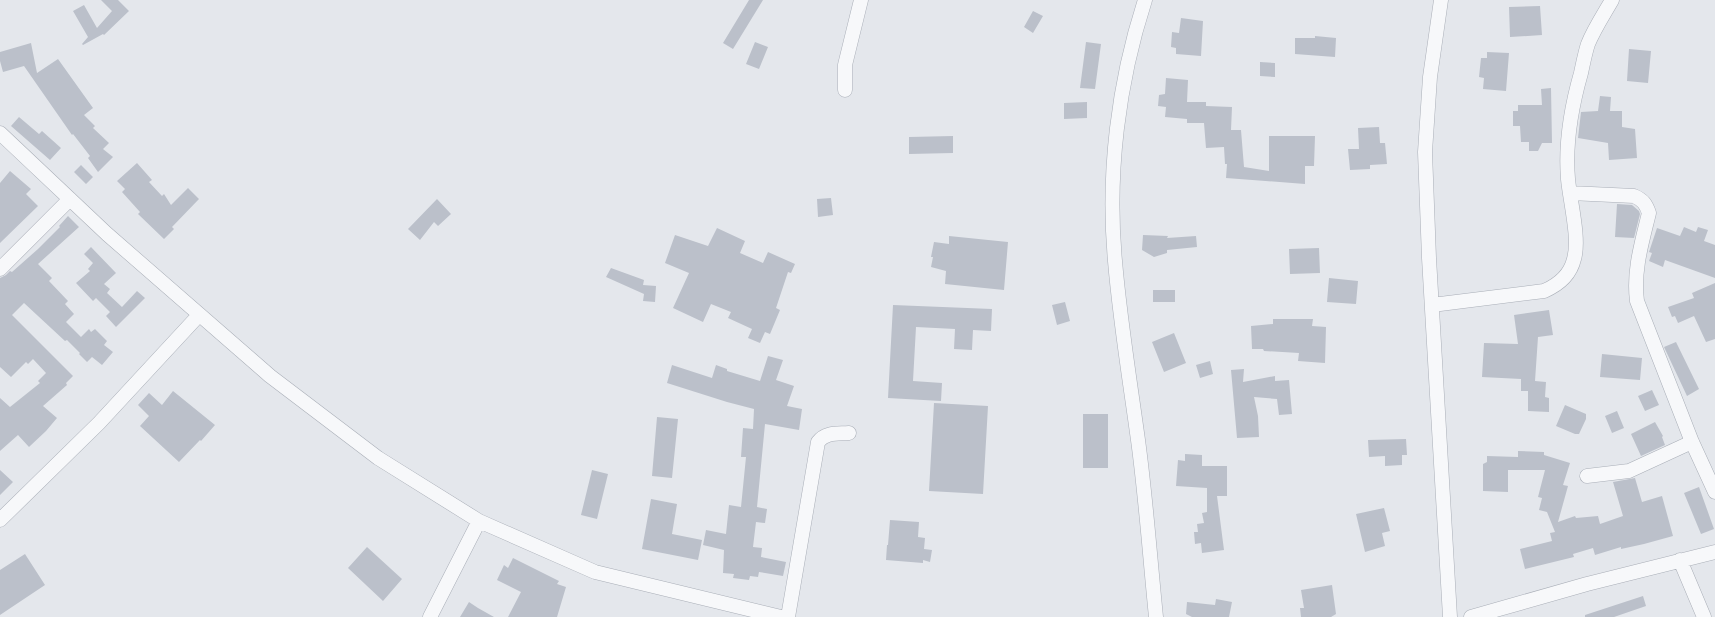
<svg xmlns="http://www.w3.org/2000/svg" width="1715" height="617" font-family="Lato,sans-serif">
	<style>
		.building { fill: #bbc0ca }
		.lines { fill: none; stroke-linecap: round; stroke-linejoin: round }
		.minor-casing { stroke: #a9aeb7; stroke-width: 15 }
		.minor { stroke: #f7f8fa; stroke-width: 14 }
	</style>
	<rect width="100%" height="100%" fill="#e4e7ec"/>
	<path class="building" d="M101,0H118L129,11L104,35L103,34L83,45L82,44L88,37L73,11L84,5L97,28L112,11Z
		M749,0H763L733,49L723,43Z
		M1540,6L1542,35L1510,37L1509,7Z
		M1033,11L1043,16L1033,33L1024,27Z
		M1181,18L1203,21L1201,56L1176,54V48L1171,47L1172,32L1179,33Z
		M1315,36L1336,38L1335,57L1295,54V38H1315Z
		M755,42L768,47L759,69L746,64Z
		M1086,42L1101,44L1095,89L1080,88Z
		M31,43L37,73L58,59L93,108L84,115L95,126L93,128L109,143L103,149L113,157L98,172L88,158L90,156L73,134L72,135L24,66L3,72L0,61V52Z
		M1629,49L1651,51L1648,83L1627,81Z
		M1487,52L1509,53L1506,91L1483,89L1484,78L1479,77L1481,58H1487Z
		M1260,62L1275,63V77L1260,76Z
		M1166,78L1188,80L1187,102H1206V106L1232,107L1231,130H1241L1244,167L1269,171V136H1315L1314,166H1305V184L1226,178L1227,164H1225L1224,147L1206,148L1204,123H1187V119L1165,117L1166,107L1158,106L1159,95L1165,94Z
		M1551,88L1552,143H1542L1538,151H1529V142H1521L1520,126H1513V111H1518V105H1542L1541,89Z
		M1600,96L1611,97L1610,111H1622V127L1635,129L1637,158L1609,160L1608,143L1578,138L1581,112L1598,111Z
		M1087,102V118L1064,119V103Z
		M19,117L39,134L42,131L61,148L50,160L11,126Z
		M1379,127L1380,143H1385L1387,164L1370,165V169L1350,170L1348,149H1359L1358,128Z
		M953,136V153L909,154V137Z
		M137,163L152,180L149,182L162,196L164,194L171,205L188,188L199,199L172,227L174,229L164,239L138,214L140,212L122,192L125,189L117,181Z
		M81,165L93,177L86,184L74,172Z
		M10,171L31,189L26,194L38,206L0,243V183Z
		M831,198L833,215L818,217L817,199Z
		M437,199L451,214L438,226L434,222L420,240L408,229Z
		M1617,204L1632,205L1639,211L1640,214L1634,238L1615,237Z
		M68,216L79,227L38,264L52,278L49,281L68,301L65,304L74,314L66,322L81,337L89,329L91,332L95,329L107,341L104,345L113,352L102,365L92,357L87,362L79,354L80,353L67,340L65,341L24,303L12,315L73,376L66,383L67,385L43,406L57,418L46,431L29,447L18,435L0,451V398L10,407L40,383L38,381L46,373L33,359L28,364L26,362L11,377L0,367V278L6,275L10,271L12,272L38,249L60,227L59,226Z
		M1684,227L1696,232L1698,227L1708,230L1704,241L1715,245V278L1665,260L1663,267L1649,261L1652,253L1649,252L1657,228L1680,236Z
		M717,228L745,241L740,253L763,263L768,252L795,264L791,273L788,272L776,308L780,310L770,334L765,332L760,343L748,338L752,329L728,318L731,312L711,304L703,322L673,308L689,273L665,263L675,235L708,246Z
		M1143,235L1168,236L1167,238L1196,236L1197,247L1167,250V253L1154,257L1142,250Z
		M949,236L1008,242L1004,290L945,284L946,271L931,267L933,257H931L934,242L949,244Z
		M91,247L116,273L104,284L110,289L107,293L122,307L137,291L145,298L116,327L106,316L110,312L96,298L93,301L76,283L90,271L88,269L93,263L84,254Z
		M1319,248L1320,273L1290,274L1289,249Z
		M611,268L644,280L643,285L656,286L655,302L643,301L644,294L606,277Z
		M1329,278L1358,281L1356,304L1327,302Z
		M1715,283V339L1706,342L1694,316L1678,323L1675,316L1672,317L1668,307L1694,298L1692,293Z
		M1153,290H1175V302H1153Z
		M1065,302L1070,321L1057,325L1052,305Z
		M893,305L992,309L991,331L973,330L972,350L954,349L955,329L916,327L913,381L942,383L941,401L888,398Z
		M1549,310L1553,335L1538,337L1535,381L1546,382L1545,397L1549,398V412L1528,411V391H1521V379L1482,377L1484,343L1518,344L1514,315Z
		M1273,319H1313L1312,326L1326,327L1325,363L1298,361L1299,353L1264,351L1263,349H1252L1251,326L1273,324Z
		M1174,333L1186,363L1164,372L1152,342Z
		M1676,342L1699,389L1687,396L1664,347Z
		M1602,354L1642,358L1640,380L1600,377Z
		M768,356L783,360L776,380L794,386L787,406L802,409L799,430L765,424L757,507L767,509L765,523L756,522L753,547L762,548L761,557L786,562L783,576L759,572L758,577L750,576L749,580L733,578L734,574L723,573L724,550L703,545L706,530L726,534L729,505L741,507L746,457H741L743,428L753,429L754,409L727,402L667,383L672,365L712,378L716,365L727,369V371L760,381Z
		M1210,361L1213,374L1200,378L1196,365Z
		M1244,369L1243,382L1275,376V381L1289,380L1292,414L1279,415L1277,399L1254,397L1258,416L1259,437L1237,438L1231,370Z
		M1652,390L1659,405L1645,411L1638,396Z
		M173,391L215,425L201,441L200,440L179,462L140,426L149,416L138,405L149,393L162,405Z
		M934,403L988,406L983,494L929,491Z
		M1565,405L1586,414V419L1579,434H1575L1556,426Z
		M1617,411L1624,428L1612,433L1605,416Z
		M1083,414H1108V468H1083Z
		M657,417L678,419L672,478L652,476Z
		M1655,422L1663,436L1662,437L1665,445L1641,456L1631,434Z
		M1406,439L1407,455H1402V465L1385,466V456L1369,457L1368,440Z
		M1518,451L1544,452V455L1570,463L1563,485L1568,486L1558,522L1575,516L1576,518L1598,516L1600,524L1623,516L1613,482L1635,478L1642,502L1662,496L1673,536L1644,544L1621,549V547L1595,555L1593,548L1573,554L1574,557L1525,569L1520,549L1552,541L1550,533L1555,532L1547,512L1539,510L1542,498L1538,497L1545,470H1508V492L1483,491V464L1487,462V456L1518,457Z
		M1185,454L1202,455V466H1227V496H1217L1224,550L1202,553L1201,543L1195,544L1194,532H1198L1197,524L1204,523L1202,513L1207,512V488L1176,486L1178,460L1185,461Z
		M0,470L13,482L0,495Z
		M592,470L608,474L597,519L581,515Z
		M1699,487L1714,529L1701,534L1684,493Z
		M651,499L677,504L672,534L702,540L698,560L642,549Z
		M1384,508L1390,531L1382,533L1385,546L1365,552L1356,514Z
		M890,520L919,522L918,537L925,538L924,549L932,550L930,562L923,560V563L886,560L887,545H888Z
		M367,547L402,579L383,601L348,568Z
		M25,554L45,585L0,615V570Z
		M513,558L559,581L557,584L566,587L557,617H508L521,592L497,580L504,565L508,568Z
		M1332,585L1336,614L1331,617H1301L1300,608H1304L1301,590Z
		M1643,596L1646,606L1614,617H1585V615Z
		M1216,599L1232,602L1229,617H1192L1186,614L1187,602L1215,605Z
		M469,602L478,608L494,617H460Z"/>
	<g class="lines">
		<defs>
			<path id="minor" d="M1145,0C1118,83 1107,174 1115,261C1120,321 1130,381 1138,440C1146,499 1150,558 1156,617
				M1441,0L1430,77L1425,152L1429,258L1450,617
				M845,90V65L861,0
				M0,133L107,234L270,376L378,458L479,521L595,572L781,617
				M1570,193L1634,196C1643,200 1646,204 1649,213C1642,242 1633,271 1637,301L1692,442L1715,492
				M0,269L70,199
				M1432,305L1544,291C1558,285 1570,276 1574,259C1580,239 1570,201 1568,179C1565,143 1571,108 1581,73C1583,64 1585,53 1588,44C1594,29 1604,14 1612,0
				M1587,476L1629,471L1692,442
				M0,520L99,423L199,315
				M1680,560L1704,617
				M430,617L479,521
				M788,617L818,442C826,432 837,434 849,433
				M1471,617L1587,584L1715,552"/>
		</defs>
		<use href="#minor" class="minor-casing"/>
		<use href="#minor" class="minor"/>
	</g>
</svg>
